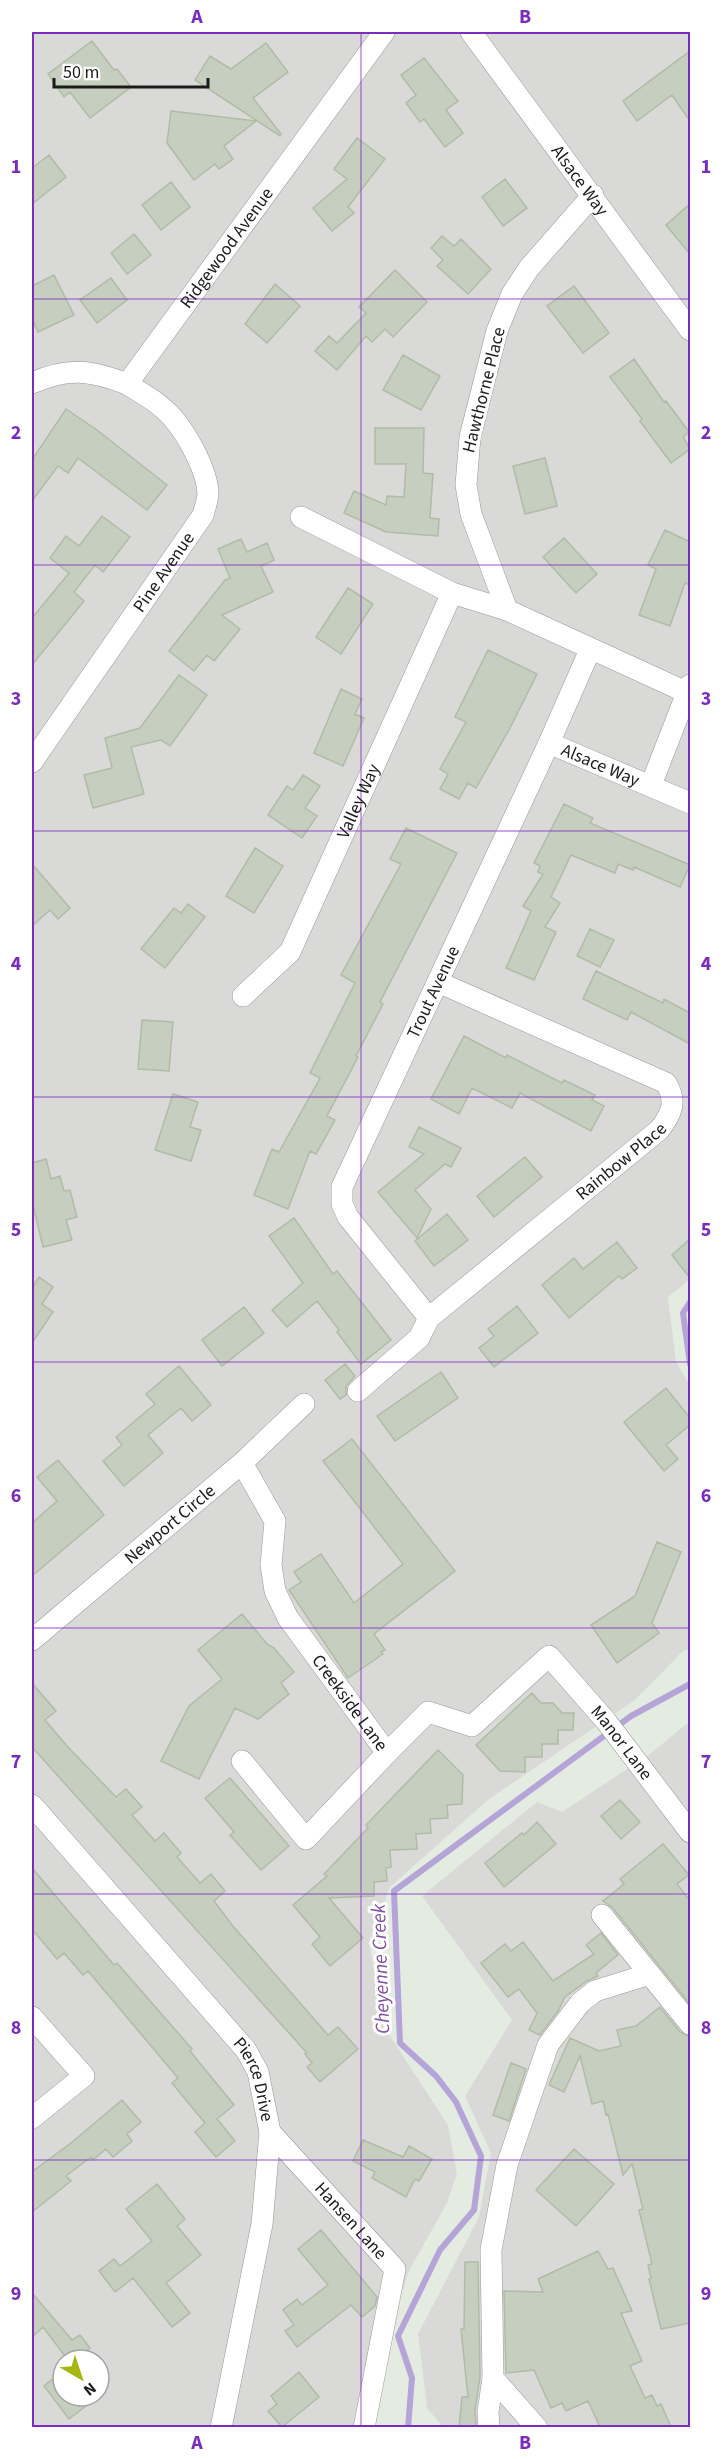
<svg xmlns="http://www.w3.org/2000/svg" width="722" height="2459" font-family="'Source Sans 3',sans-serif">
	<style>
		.residential { fill: #d9d9d8; fill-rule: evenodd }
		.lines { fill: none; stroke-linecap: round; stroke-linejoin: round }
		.stream { stroke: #b5a4d7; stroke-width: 6 }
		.building { fill: #c6cebf; stroke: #b0bca5; stroke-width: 1.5 }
		.street-casing { stroke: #989898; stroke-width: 22 }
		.street { stroke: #fff; stroke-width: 21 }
		.grid { fill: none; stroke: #7b2cbf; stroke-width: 1.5; stroke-opacity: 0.55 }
		.labels { text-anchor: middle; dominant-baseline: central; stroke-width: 6; stroke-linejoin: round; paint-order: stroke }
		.street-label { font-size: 18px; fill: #1b1b1b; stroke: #fff }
		.water-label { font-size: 20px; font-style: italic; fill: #8250a2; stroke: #fff }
		.neatline { fill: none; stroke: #7b2cbf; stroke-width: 2 }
		.grid-label { font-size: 20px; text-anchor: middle; font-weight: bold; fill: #7b2cbf }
	</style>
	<rect width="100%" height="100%" fill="#e4ece1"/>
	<path class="residential" d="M32,32H690V1279L668,1297L676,1361L690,1386V1649L683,1651L635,1700L489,1799L390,1887L369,1942L384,2027L448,2125L457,2174L447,2203L410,2269L355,2427L32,2428ZM63,2360H99V2396H63Z
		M690,1721V2427H443L427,2408L418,2334L479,2217L491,2153L465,2096L512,2020L422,1896L537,1802L562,1812L650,1754Z"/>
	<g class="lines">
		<path class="stream" d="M690,1302L683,1313L690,1364
			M408,2428L412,2378L398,2336L440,2250L474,2210L481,2156L456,2102L436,2076L400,2043L394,1891L631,1716L690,1684"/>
	</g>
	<path class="building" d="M92,41L114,70L117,69L131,87L90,118L70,92L64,97L48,74Z
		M266,43L288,72L253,98L281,134L280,136L195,80L210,56L231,69Z
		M690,51V121L672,95L637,121L623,101Z
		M424,58L458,101L446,110L463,133L445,147L424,119L420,122L406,103L416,95L401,75Z
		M171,111L256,121L224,146L233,159L219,169L215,164L194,180L167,143Z
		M357,138L385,159L348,207L354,213L332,231L313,208L347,179L334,169Z
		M49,155L66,177L32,204V168Z
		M505,179L527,208L503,226L482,197Z
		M171,182L190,207L161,230L142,205Z
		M690,204V254L666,225Z
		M134,234L151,255L127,274L111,253Z
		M442,236L454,246L461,239L491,269L468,294L437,266L443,260L431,248Z
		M395,270L427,302L393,337L385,329L372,342L366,336L337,370L315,351L329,336L337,343L366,313L359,307Z
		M54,275L74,315L38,332L32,318V286Z
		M111,278L127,300L97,323L80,300Z
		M275,284L300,306L267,343L245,324Z
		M574,286L609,333L583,353L547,306Z
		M403,355L440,376L421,410L383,390Z
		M634,359L664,402L666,401L689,432L683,437L690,449L671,463L640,421L642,419L610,377Z
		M66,409L97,430L167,485L147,510L78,458L68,473L58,466L32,501V460Z
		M375,428H424L423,473L433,474L430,518L439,519L438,536L386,532L344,513L354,491L386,505L387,496L404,497L406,464H375Z
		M545,458L557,506L525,514L513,466Z
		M102,516L130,537L103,572L95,565L74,592L84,601L32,665V618L69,573L50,558L66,536L79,546Z
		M665,530L690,542V585L685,583L670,626L639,615L656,569L648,565Z
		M564,538L597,574L576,593L543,557Z
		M241,539L247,552L267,543L274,560L261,566L273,592L222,615L240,629L214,661L207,655L194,671L169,651L225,580L230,578L218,549Z
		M348,588L373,604L341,654L316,637Z
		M488,650L537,674L510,728L476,788L468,783L459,799L440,789L448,774L440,769L466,722L455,717Z
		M179,675L207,695L170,746L161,740L131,747L144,794L93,808L84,775L112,768L105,738L140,728Z
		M341,689L362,699L355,714L364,718L343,766L314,753Z
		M303,775L320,786L305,808L317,816L302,838L268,815L287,786L293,790Z
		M564,804L593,818L590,823L690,865L680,887L634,867L633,870L618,864L615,873L571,855L551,897L560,903L545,927L556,932L534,980L506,968L531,911L523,906L543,874L538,872L540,866L534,863Z
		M406,828L457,853L380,1002L383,1004L356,1056L358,1057L327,1116L335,1120L316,1154L310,1151L288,1209L254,1195L272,1149L279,1152L320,1078L310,1073L355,983L341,975L401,864L390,859Z
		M255,848L283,866L254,913L226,896Z
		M32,864L70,908L58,919L50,910L32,926Z
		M188,904L205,917L165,968L141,949L174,908L181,913Z
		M590,929L614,940L600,967L577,956Z
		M596,971L663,1003L664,999L690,1013V1044L631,1012L627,1020L583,999Z
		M142,1020L173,1022L169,1071L138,1069Z
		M464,1036L506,1058L507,1055L562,1083L564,1080L595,1095L592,1100L604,1106L591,1131L520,1093L512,1108L472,1088L459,1114L431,1099Z
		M173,1094L198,1102L190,1127L201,1130L191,1161L155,1150Z
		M419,1127L461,1148L451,1167L445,1164L415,1190L431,1209L417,1238L378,1192L424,1154L409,1147Z
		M525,1157L542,1177L494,1217L477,1196Z
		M46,1159L51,1179L60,1176L64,1191L70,1190L77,1217L66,1220L72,1240L43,1247L32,1201V1163Z
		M447,1214L468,1240L434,1266L415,1241Z
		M294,1218L333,1274L337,1271L391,1340L361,1364L337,1332L339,1330L317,1301L287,1327L272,1310L303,1283L269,1236Z
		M690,1239V1278L672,1255Z
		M617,1242L637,1268L622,1279L619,1276L569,1318L542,1285L574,1258L583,1269Z
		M39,1277L53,1287L42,1304L53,1312L32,1343V1288Z
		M517,1306L538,1333L494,1367L479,1348L494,1336L488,1329Z
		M244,1307L264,1333L222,1366L202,1340Z
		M345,1364L355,1376L346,1386V1395L340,1399L325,1380Z
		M179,1366L211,1405L192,1421L181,1408L148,1435L163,1453L124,1486L103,1461L122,1445L116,1437L155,1404L146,1394Z
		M441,1372L458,1398L395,1441L377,1416Z
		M666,1388L690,1418V1425L666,1445L678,1459L664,1471L624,1422Z
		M352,1439L455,1571L374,1634L385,1650L381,1652L383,1654L348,1678L289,1590L301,1582L294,1572L321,1554L354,1603L403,1564L323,1461Z
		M58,1460L104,1515L32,1576V1523L57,1501L37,1477Z
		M657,1542L681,1552L652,1623L659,1633L617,1663L591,1625L635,1596Z
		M242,1614L267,1644L274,1648L294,1672L281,1683L289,1694L258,1719L235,1708L199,1779L161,1761L189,1706L222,1679L198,1650Z
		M32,1683L56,1711L45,1720L67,1746L116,1797L126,1789L142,1807L132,1815L155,1841L164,1833L181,1853L177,1857L200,1883L211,1874L225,1891L214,1901L232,1925L328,2035L338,2027L358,2049L320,2082L307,2067L312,2063L305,2054L307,2053L32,1747Z
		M532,1693L541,1703H553L562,1713H574L573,1730H558V1744H542V1757H525V1772L500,1771L476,1745Z
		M438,1750L463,1775L462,1804L447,1805L448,1818L430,1819L431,1833L416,1834L417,1849L390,1850L391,1867L386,1868L387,1881L374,1882V1896L329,1898L363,1938L330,1966L312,1944L320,1937L293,1905L327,1876L324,1874L368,1828L366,1825Z
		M230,1778L289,1846L261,1870L230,1835L234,1832L205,1798Z
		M620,1800L640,1822L621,1839L601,1816Z
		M537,1822L556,1844L504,1887L485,1863L522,1833L524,1835Z
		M663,1844L689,1875L677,1884L690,1901V2004L612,1907L603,1901L624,1884L620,1879Z
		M32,1868L114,1965L117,1963L192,2049L190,2051L234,2105L217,2119L235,2141L216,2157L195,2132L205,2123L172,2083L178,2078L88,1971L83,1975L64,1953L57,1959L32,1929Z
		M601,1933L618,1955L596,1973L598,1976L587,1981L565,1997L558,2011L540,2035L529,2030L537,2013L519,1989L508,1997L481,1963L505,1944L511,1951L523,1942L553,1981L594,1954L586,1945Z
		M660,2007L680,2032L690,2037V2323L661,2329L649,2279L651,2278L648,2265L652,2264L639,2210L643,2209L632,2164L623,2175L608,2114L606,2115L603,2101L592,2104L580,2056L564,2092L549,2085L570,2038L599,2051L621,2046L617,2030L636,2026Z
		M511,2063L526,2069L509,2121L493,2115Z
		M122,2100L141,2122L127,2134L132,2141L113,2157L106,2149L93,2160L91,2157L66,2176L71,2181L32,2212V2172L71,2143Z
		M363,2140L403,2157L409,2146L432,2159L419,2181L415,2179L406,2197L372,2178L375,2172L353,2161Z
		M574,2149L614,2184L576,2226L536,2190Z
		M157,2184L185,2219L177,2226L201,2255L166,2283L190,2313L172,2327L133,2278L115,2292L99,2271L114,2259L120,2266L152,2241L126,2209Z
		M321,2230L377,2297L375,2306L362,2317L351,2305L297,2347L285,2331L294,2325L283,2310L297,2299L302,2305L328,2285L298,2249Z
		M598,2251L608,2269L613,2268L632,2311L621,2313L642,2361L630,2366L645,2398L652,2395L657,2406L661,2404L671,2427H600L588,2401L566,2411L562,2403L551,2408L534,2370L506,2373L504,2291L543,2292L538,2279Z
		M465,2262H478L480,2377L475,2410L476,2427H459L462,2397H468L461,2329H464Z
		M32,2293L72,2340L80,2335L90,2348L75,2360H68L43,2327L32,2337Z
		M63,2371V2396H99L69,2419L44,2386Z
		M299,2372L319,2397L282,2427L268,2411L277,2404L271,2396Z"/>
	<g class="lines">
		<defs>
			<g id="street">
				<path id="s1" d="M471,32L690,330"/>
				<path d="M593,195L529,268L512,294L497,331L470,437L466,485L471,514L507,610L688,693"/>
				<path id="s2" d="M32,383C68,367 91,370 127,384L384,32"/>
				<path d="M301,517L452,593L507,610"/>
				<path id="s3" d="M549,743L690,803"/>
				<path id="s4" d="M32,762L203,515C205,508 208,499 208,493C207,470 187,434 172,417C160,403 143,394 127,384"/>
				<path d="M651,785L690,685"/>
				<path id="s5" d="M243,996L290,952L452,593"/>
				<path id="s6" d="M429,1318L348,1217L342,1204V1187L549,743L590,650"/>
				<path id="s7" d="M358,1391L419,1338L429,1318L659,1130C672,1114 677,1101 666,1083L438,982"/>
				<path id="s8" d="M242,1463L275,1521L271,1565L275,1591L288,1618L387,1753L428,1712L472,1726L549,1656L606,1721L690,1832"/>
				<path id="s9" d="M32,1640L242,1463L304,1404"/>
				<path d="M242,1761L306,1839L387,1753"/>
				<path id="s10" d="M32,1805L246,2050L258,2072L270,2132L262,2224L221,2428"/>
				<path d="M602,1915L690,2024"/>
				<path d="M32,2017L84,2076L32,2118"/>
				<path id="s11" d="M270,2132L395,2269L364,2428"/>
				<path d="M489,2428L488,2412L493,2378"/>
				<path d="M537,2428L493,2378L491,2250L507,2165L548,2045L580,2003L595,1991L650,1974"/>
			</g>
		</defs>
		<use href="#street" class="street-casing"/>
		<use href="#street" class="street"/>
	</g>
	<path class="grid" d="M361,32V2428M32,299H690M32,565H690M32,831H690M32,1097H690M32,1362H690M32,1628H690M32,1894H690M32,2160H690"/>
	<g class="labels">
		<g class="street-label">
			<text stroke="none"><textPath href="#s1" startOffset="184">Alsace Way</textPath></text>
			<text stroke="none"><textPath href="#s2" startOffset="267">Ridgewood Avenue</textPath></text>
			<text transform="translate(484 390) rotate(-76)">Hawthorne Place</text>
			<text stroke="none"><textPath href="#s4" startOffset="231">Pine Avenue</textPath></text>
			<text stroke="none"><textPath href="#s3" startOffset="56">Alsace Way</textPath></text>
			<text stroke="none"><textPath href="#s5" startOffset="230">Valley Way</textPath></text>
			<text stroke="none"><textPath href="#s6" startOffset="376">Trout Avenue</textPath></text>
			<text stroke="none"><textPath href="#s7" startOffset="351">Rainbow Place</textPath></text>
			<text stroke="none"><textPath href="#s9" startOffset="180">Newport Circle</textPath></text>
			<text stroke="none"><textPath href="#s8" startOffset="272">Creekside Lane</textPath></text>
			<text stroke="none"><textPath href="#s8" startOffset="656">Manor Lane</textPath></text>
			<text stroke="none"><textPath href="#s10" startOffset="356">Pierce Drive</textPath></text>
			<text stroke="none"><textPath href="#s11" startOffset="120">Hansen Lane</textPath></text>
		</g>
		<g class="water-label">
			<text transform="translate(381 1969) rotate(-92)">Cheyenne Creek</text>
		</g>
	</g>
	<rect width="722" height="2459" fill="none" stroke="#ffffff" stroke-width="66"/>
	<g transform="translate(81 2378) rotate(141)"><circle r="28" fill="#ffffff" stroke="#a4a4a4" stroke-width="1.5"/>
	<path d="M0-4.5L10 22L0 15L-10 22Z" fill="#a6b70f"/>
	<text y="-9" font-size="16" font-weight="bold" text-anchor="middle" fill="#1b1b1b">N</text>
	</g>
	<path d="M54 78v9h154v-9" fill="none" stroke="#1b1b1b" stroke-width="3"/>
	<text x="63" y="78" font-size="18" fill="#1b1b1b" stroke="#ffffff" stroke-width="4.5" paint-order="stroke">50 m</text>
	<rect x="33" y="33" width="656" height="2393" class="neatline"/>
	<g class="grid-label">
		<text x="197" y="23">A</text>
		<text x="525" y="23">B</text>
		<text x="16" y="173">1</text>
		<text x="706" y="173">1</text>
		<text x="16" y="439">2</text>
		<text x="706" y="439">2</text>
		<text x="16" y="705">3</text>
		<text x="706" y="705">3</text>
		<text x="16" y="970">4</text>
		<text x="706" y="970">4</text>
		<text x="16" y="1236">5</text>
		<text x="706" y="1236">5</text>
		<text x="16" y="1502">6</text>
		<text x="706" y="1502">6</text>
		<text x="16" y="1768">7</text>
		<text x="706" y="1768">7</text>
		<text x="16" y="2034">8</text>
		<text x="706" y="2034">8</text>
		<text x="16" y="2300">9</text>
		<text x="706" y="2300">9</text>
		<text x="197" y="2449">A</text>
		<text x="525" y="2449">B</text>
	</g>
</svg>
